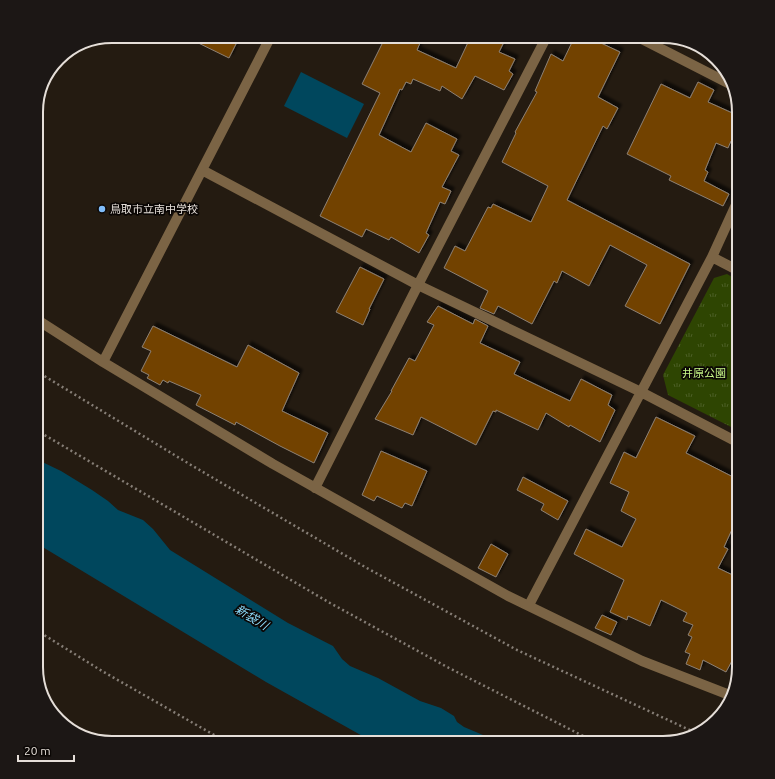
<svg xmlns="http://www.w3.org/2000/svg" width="775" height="779" font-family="Ubuntu,'Noto Sans JP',sans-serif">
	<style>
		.park { fill: url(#park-tufts) }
		.water { fill: #00475d }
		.building { fill: #724200; stroke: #8d8175; filter: url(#shadow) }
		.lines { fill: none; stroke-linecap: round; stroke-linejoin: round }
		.path { stroke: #867e76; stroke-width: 2.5; stroke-dasharray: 2 3; stroke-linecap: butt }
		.minor { stroke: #7b6445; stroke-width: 10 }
		.poi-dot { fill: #80bdfa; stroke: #0a0604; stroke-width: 1.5 }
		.labels { text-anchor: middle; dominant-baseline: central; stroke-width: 3.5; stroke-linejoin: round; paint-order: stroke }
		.poi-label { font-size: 11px; fill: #e5ded8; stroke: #0a0604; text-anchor: start }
		.park-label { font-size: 11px; fill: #c6f787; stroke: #0a0604 }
		.water-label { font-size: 12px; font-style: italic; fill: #8ddcfc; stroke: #0a0604 }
		.rim { fill: none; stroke: #e5ded8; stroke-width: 2 }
	</style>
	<defs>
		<pattern id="park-tufts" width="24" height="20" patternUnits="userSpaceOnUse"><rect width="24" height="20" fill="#2e4502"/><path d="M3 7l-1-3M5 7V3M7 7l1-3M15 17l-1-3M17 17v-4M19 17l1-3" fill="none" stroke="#4c5f26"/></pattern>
		<filter id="shadow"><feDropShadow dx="3.5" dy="-3.5" stdDeviation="1" flood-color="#0009"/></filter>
	</defs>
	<rect width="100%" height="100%" fill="#241b11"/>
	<path class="park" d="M727,274L739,281V431L668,395L663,375L714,278Z"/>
	<path class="water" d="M301,72L364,104L347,138L284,106Z
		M36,459L61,471L92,490L108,501L118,510L143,520L153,529L170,550L288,623L333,646L342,659L350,666L378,678L420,701L441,708L454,716L457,722L464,727L483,735L492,743H375L266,682L36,543Z"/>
	<path class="building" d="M184,36H240L229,58Z
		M386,36H423L417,50L456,68L471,36H507L499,52L515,59L509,71L513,74L504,90L475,76L462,99L442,86L440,91L413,79L411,84L406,82L402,90L400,89L379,135L411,152L426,123L457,139L451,151L459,155L442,187L451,191L445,204L440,202L426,233L429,235L419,253L391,237L389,240L366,229L362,237L320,216L380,93L362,84Z
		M575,36H586L620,52L598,97L618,108L607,129L603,126L567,200L690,264L660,324L625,306L647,265L610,245L589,286L562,271L557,283L554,281L532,324L498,306L494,314L480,308L488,291L444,268L455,246L465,251L488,207L491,208L493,204L531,222L548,186L502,162L516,133L515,132L537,92L535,91L551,54L563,61Z
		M698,82L714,90L708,102L739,116V145L731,141L728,148L716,143L705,170L708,172L704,181L729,194L723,206L669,180L671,176L627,154L661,84L690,98Z
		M360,267L384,279L369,309H370L363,325L336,312Z
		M438,306L473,324L475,319L488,326L480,343L520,362L514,374L570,401L581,379L612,395L608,405L615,410L600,442L570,425L569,427L546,413L538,430L496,410V412L493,411L476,445L421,417L413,435L375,419L392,391H391L409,358L415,361L434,325L427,322Z
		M153,326L237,367L248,345L299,373L282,411L328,433L314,463L280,446L236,422L235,425L196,405L201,395L169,381L168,383L163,380L160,385L147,378L149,375L141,371L151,351L142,347Z
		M656,417L695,436L686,453L739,480V514L724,547L728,549L718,568L739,578V660L734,657L726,672L703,660L700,670L686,664L690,654L685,652L692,637L688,635L693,625L683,621L687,613L661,600L650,626L628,616L627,620L610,612L624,580L574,554L586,529L622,547L636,519L621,511L629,492L610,483L624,452L636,458Z
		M381,451L427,471L412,506L405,503L402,508L377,496L374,501L362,495Z
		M523,477L568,501L558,520L541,510L544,504L517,490Z
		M491,544L508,554L496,577L478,568Z
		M602,615L617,622L611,635L595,628Z"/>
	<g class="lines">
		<path class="path" d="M36,371L191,465L365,567L517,650L694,732
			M36,430L330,603L449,668L597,743
			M36,630L102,671L228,743"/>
		<path class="minor" d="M636,36L728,83
			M202,170L418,285L641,392L739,443
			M712,257L739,271
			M36,319L103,362L273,464L508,596L642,661L732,696
			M103,362L271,36
			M315,488L418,285L547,36
			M529,605L712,257L739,198"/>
	</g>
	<circle class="poi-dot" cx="102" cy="209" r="4"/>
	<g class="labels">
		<g class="poi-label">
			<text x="110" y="209">鳥取市立南中学校</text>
		</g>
		<g class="park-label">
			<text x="704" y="373">井原公園</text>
		</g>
		<g class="water-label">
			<text transform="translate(252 617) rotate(31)">新袋川</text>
		</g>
	</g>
	<path d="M0 0H775V779H0ZM112 43H663A69 69 0 0 1 732 112V667A69 69 0 0 1 663 736H112A69 69 0 0 1 43 667V112A69 69 0 0 1 112 43Z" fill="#1c1715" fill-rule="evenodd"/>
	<path class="rim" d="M112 43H663A69 69 0 0 1 732 112V667A69 69 0 0 1 663 736H112A69 69 0 0 1 43 667V112A69 69 0 0 1 112 43Z"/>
	<path d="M18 755v6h56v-6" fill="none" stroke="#e5ded8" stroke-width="2"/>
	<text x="24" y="755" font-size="12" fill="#e5ded8" stroke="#0a0604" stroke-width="3" paint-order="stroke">20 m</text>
</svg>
